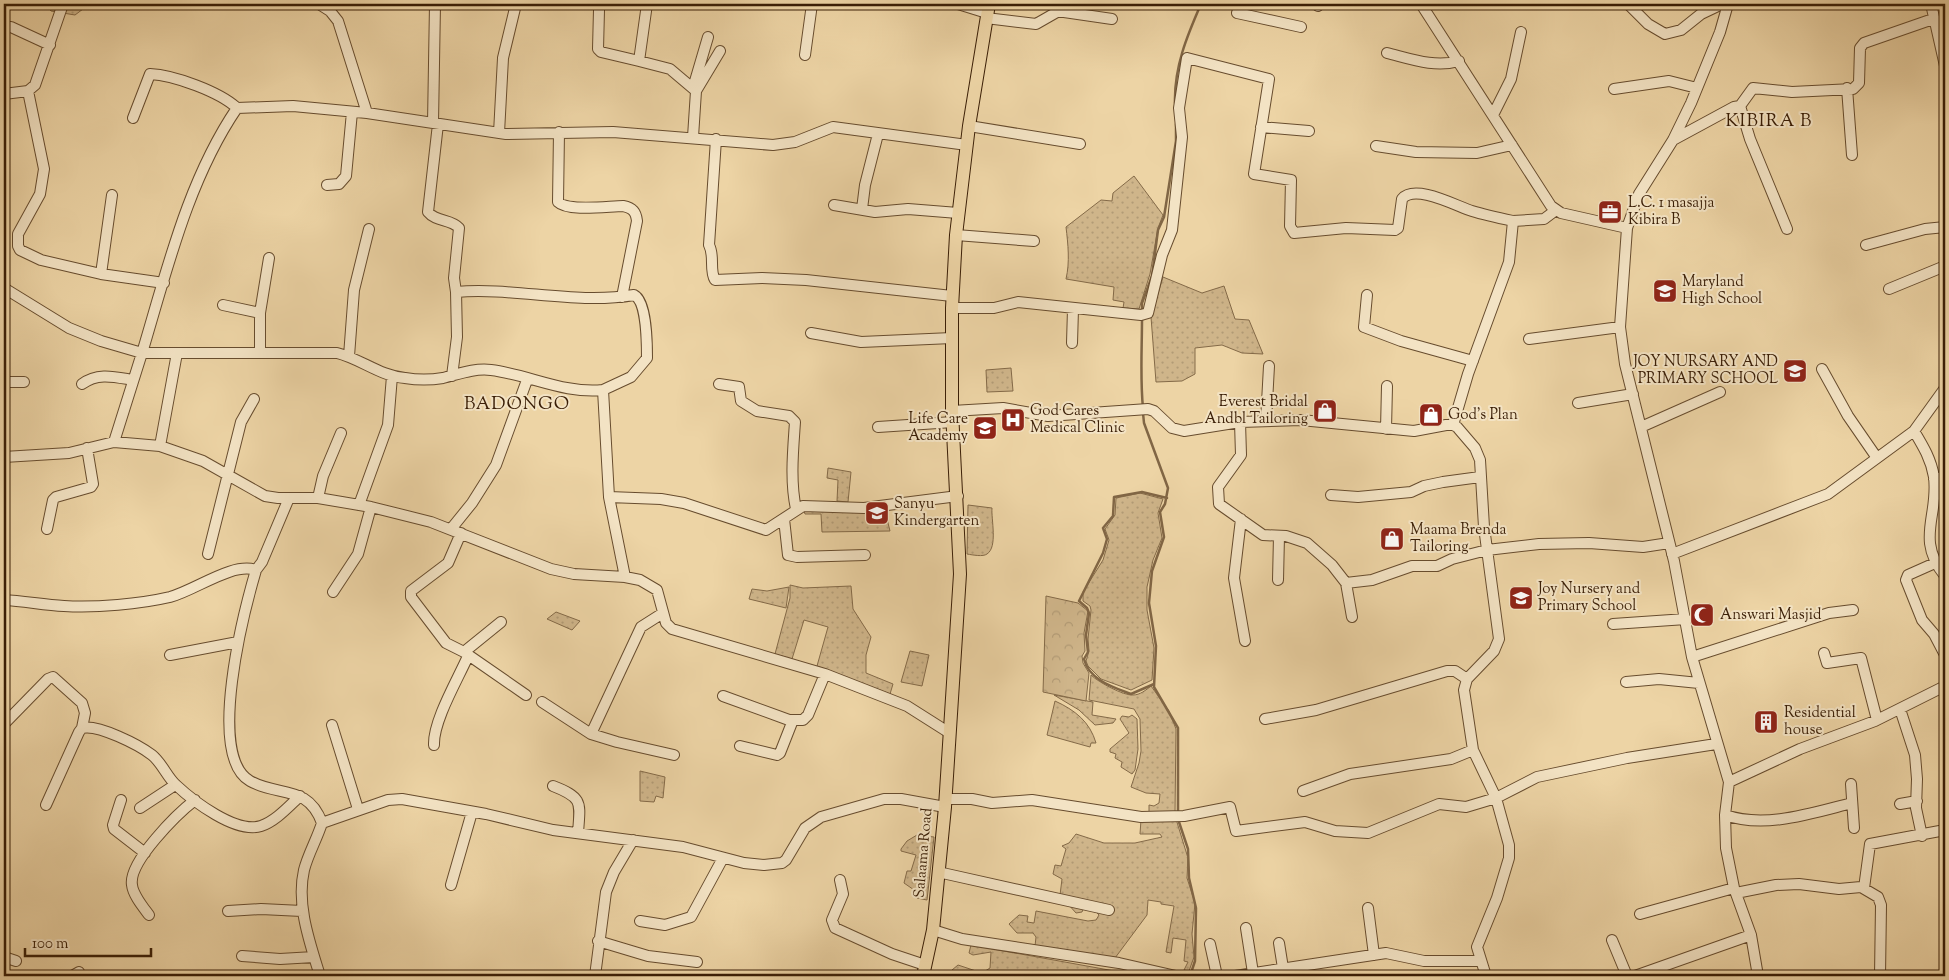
<svg xmlns="http://www.w3.org/2000/svg" width="1949" height="980" font-family="'Sorts Mill Goudy',serif">
	<style>
		.grass { fill: url(#grass-dots); stroke: #846a48 }
		.forest { fill: url(#forest-crowns); stroke: #846a48 }
		.lines { fill: none; stroke-linecap: round; stroke-linejoin: round }
		.stream { stroke: #816645; stroke-width: 2.5 }
		.minor-casing { stroke: #674c2e; stroke-width: 12 }
		.major-casing { stroke: #3a1e06; stroke-width: 14 }
		.minor { stroke: #f3e3c4; stroke-width: 10 }
		.major { stroke: #edd4a5; stroke-width: 12 }
		.labels { text-anchor: middle; dominant-baseline: central; stroke-width: 4; stroke-linejoin: round; paint-order: stroke }
		.poi-label { font-size: 15px; fill: #3a1e06; stroke: #f3e3c4; text-anchor: start }
		.street-label { font-size: 15px; fill: #3a1e06; stroke: #f3e3c4 }
		.quarter-label { font-size: 18px; letter-spacing: 1px; fill: #3a1e06; stroke: #f3e3c4 }
	</style>
	<defs>
		<pattern id="grass-dots" width="8" height="8" patternUnits="userSpaceOnUse" patternTransform="scale(1.25)"><rect width="8" height="8" fill="#cfb58a"/><path d="M2 2h.1M6 6h.1" fill="none" stroke="#b29b76" stroke-width="1.8" stroke-linecap="round"/></pattern>
		<pattern id="forest-crowns" width="20" height="18" patternUnits="userSpaceOnUse" patternTransform="scale(1.25)"><rect width="20" height="18" fill="#cfb58a"/><path d="M2 6a3 3 0 1 1 6 0M12 15a3 3 0 1 1 6 0" fill="none" stroke="#b29b76"/></pattern>
	</defs>
	<rect width="100%" height="100%" fill="#edd4a5"/>
	<filter id="stains"><feTurbulence type="fractalNoise" baseFrequency=".004" numOctaves="4"/><feColorMatrix values="0 0 0 0 .2 0 0 0 0 .09 0 0 0 0 .02 0 0 0 .5 -.17"/></filter>
	<radialGradient id="worn" r=".72"><stop offset=".6" stop-color="#630" stop-opacity="0"/><stop offset="1" stop-color="#630" stop-opacity=".3"/></radialGradient>
	<path class="grass" d="M45,4H86L83,9L75,15L51,11Z
		M1134,176L1163,215L1158,228L1150,274L1139,309L1123,308L1124,302L1113,300L1114,287L1066,279C1070,262 1068,244 1066,227L1101,200L1112,201L1113,193Z
		M1163,277L1202,293L1224,286L1235,319L1249,320L1263,354L1242,353L1222,345L1195,348V374L1182,381L1156,382L1151,317Z
		M1011,368L1013,391L987,392L986,370Z
		M828,468L851,472L848,502L837,501L838,480L827,478Z
		M1140,493L1163,499L1158,513L1162,538L1153,560L1147,587V610L1154,648L1152,680L1131,690L1101,679L1088,666L1086,661L1089,651L1088,639L1091,610L1090,606L1083,601V592L1103,560L1109,540L1105,529L1115,515L1116,498Z
		M968,505L992,508C991,519 998,547 987,554C983,557 973,555 967,554Z
		M803,508L888,510L887,519L890,531L822,532L821,514H805Z
		M790,585L803,588L851,586L853,609L871,637L866,655V673L893,684L890,694L817,666L828,627L804,620L792,659L775,654L790,598Z
		M789,587L786,608L749,599L752,589L767,591Z
		M556,612L580,621L572,630L547,619Z
		M910,651L929,655L922,686L901,682Z
		M1091,675C1098,682 1124,696 1133,695C1140,695 1146,690 1151,686L1169,711L1176,729L1175,814L1149,812V805L1154,806L1159,803L1160,794L1146,793L1131,787L1139,763L1141,751L1140,719L1134,709L1089,700Z
		M1054,695L1093,702L1092,715L1116,719L1113,723L1095,725L1079,710Z
		M1055,701C1075,710 1090,722 1096,743H1091L1090,747L1047,735Z
		M1132,715L1137,719L1138,749L1135,770L1132,774L1121,767L1122,762L1115,758L1116,754L1110,752V749L1129,733L1120,719L1122,716L1129,717Z
		M640,771L665,777L663,798L656,796L654,802L640,801Z
		M1176,819L1188,858L1187,878L1195,903L1192,934L1194,957L1189,971L1184,970L1188,962L1184,961L1186,940L1173,938L1171,953L1166,952L1174,906L1161,904V902L1148,900L1147,915L1115,958L1035,946L1036,937L1033,933H1017L1009,924L1019,915L1028,916L1027,922L1034,923L1036,911L1088,921L1096,920L1099,915L1093,909L1084,907L1082,912L1076,913L1060,895L1062,879L1053,874L1055,865L1061,866L1066,849L1062,846L1069,843L1076,834L1104,843H1135L1162,837L1160,834H1140L1141,820Z
		M917,835L934,837L927,900L917,898V892L904,883L907,871H911L916,855L901,851V849L907,841Z
		M971,945L1142,976H954L952,970L958,965L982,973L990,968L991,952L973,955L969,953Z"/>
	<path class="forest" d="M1046,596L1078,603L1088,611L1084,633L1085,651L1082,656L1083,663L1089,673L1086,701L1043,692Z"/>
	<g class="lines">
		<path class="stream" d="M1175,103C1174,67 1187,36 1201,4
			M1142,313V303L1152,276L1158,230L1164,217L1176,141V124
			M1142,319C1142,349 1140,378 1143,408
			M1143,413L1144,423L1168,488L1165,504L1160,512L1164,537L1152,571L1149,603L1156,646L1154,687L1178,728V813
			M1154,684L1131,694C1113,687 1089,680 1084,659L1088,652L1086,635L1089,613L1087,608L1079,601L1103,553L1107,539L1103,528L1113,516L1114,497L1142,492L1167,498
			M1178,819L1188,849L1189,878L1196,908L1195,961L1190,976"/>
		<defs>
			<path id="minor" d="M319,4L330,11L338,21L367,113
				M647,4L639,61L670,69L696,91
				M958,4L987,13
				M1240,4L1237,13L1301,27
				M1421,4L1551,206L1561,213L1627,228
				M1628,4L1648,24L1665,34L1681,30L1701,14L1722,4
				M1728,4L1720,32L1691,103L1673,140L1639,194L1627,228L1620,327L1625,364L1674,561L1692,657L1729,782L1725,815L1726,848L1734,888L1751,935L1758,976
				M1931,4L1945,66
				M1318,6L1319,4
				M599,10L598,49L601,52L639,61
				M986,18L1036,24L1057,12H1064L1112,19
				M4,28L11,27L50,45
				M1387,53C1411,59 1435,68 1459,61
				M805,55L812,4
				M693,88L708,37
				M1847,88L1852,155
				M1614,89L1669,81L1697,88
				M28,91L44,169L40,194L18,234V246L20,250L41,260L101,274L164,283
				M4,94L28,91L35,85L63,4
				M1740,106L1753,88L1792,92L1853,89L1859,83L1860,48L1864,43L1933,19
				M237,108L293,106L367,113L506,134L613,132L773,145L795,142L833,127L967,145
				M1493,115L1511,79L1521,32
				M133,118L150,74C174,75 220,92 237,108C188,180 167,270 142,353H337C361,359 380,376 405,378C417,380 431,380 443,378C459,374 474,368 491,370C530,375 564,394 603,390L609,497L625,577
				M433,123L435,4
				M438,124L428,212C436,222 451,219 459,228L454,278L456,292
				M969,126L1080,144
				M1261,127L1309,131
				M559,132L558,202C568,212 609,206 623,206C633,208 636,212 637,221L622,297
				M499,133L503,58L516,4
				M693,137L696,91L720,51
				M716,139L709,245C715,256 709,270 715,280L762,278L806,280L952,296
				M1673,140L1734,107L1740,106L1750,139L1787,229
				M1376,146L1416,152L1477,153L1512,145
				M327,185L339,184L346,176L352,112
				M834,205L875,212L908,209L958,213
				M862,209L865,185L878,134
				M956,235L1034,241
				M1866,245L1925,229L1945,227
				M101,274L112,195
				M4,288L69,328L101,341L142,353L114,442
				M1889,289L1945,266
				M1367,295L1364,327L1401,341L1473,361
				M223,305L260,313
				M952,308H994L1018,302L1141,315L1148,313L1162,255L1172,230L1182,137L1179,108L1187,58L1269,79L1254,174L1291,180L1290,226L1294,233L1346,228L1395,230L1398,228L1402,199C1415,183 1458,207 1472,211C1485,215 1499,218 1513,221
				M811,333L861,342L952,338
				M1529,339L1620,327
				M1072,343L1073,309
				M260,352V313L269,258
				M349,356L354,290L369,229
				M1822,369L1848,416L1877,458
				M452,376L457,337L456,292C515,287 575,305 634,295C647,301 647,345 647,358L631,377L603,390
				M4,382H24
				M82,384C98,372 115,377 133,380
				M719,384L739,387L741,401L757,411L789,416L795,422C793,451 790,481 796,509
				M1578,403L1633,394
				M952,411L1003,408L1048,416L1148,409L1154,411L1172,428L1184,431L1240,422L1301,420L1414,431L1446,425H1453L1457,427L1475,448L1480,460L1484,527L1499,639L1494,651L1467,679L1464,690L1473,750L1496,798L1509,845V858L1497,898L1477,947L1486,976
				M1266,421L1269,366
				M1240,422L1241,455L1218,487L1219,504L1263,535L1286,536L1307,543L1332,565L1346,583L1372,580L1412,566H1437L1452,559L1487,550L1539,544L1589,543L1643,547L1669,543
				M1453,425L1468,374L1509,262L1513,221L1544,219L1556,210
				M878,427L953,422
				M1641,427L1720,392
				M1386,429L1387,386
				M1914,431C1923,446 1931,459 1934,477C1939,516 1915,539 1945,576
				M160,446L177,353
				M4,457L69,453L114,442L160,446L203,461L265,496L278,498H318L371,507L431,522L551,569L574,574L625,577L640,580L657,590L666,623L672,629L825,674L907,706L948,732
				M1934,479L1945,477
				M1331,495L1358,497L1411,492L1424,486L1443,482L1480,477
				M609,497L661,499L684,503L766,530L803,506L864,508L958,496
				M289,498L262,562L256,570C244,611 206,756 250,781C278,797 308,784 322,823C317,839 308,854 304,870C296,905 310,943 320,976
				M318,498L323,476L341,433
				M359,505L388,425L392,376
				M784,519L788,555L797,557L865,555
				M1241,519L1234,578L1245,641
				M47,529L53,500L56,497L91,487L93,484L87,448
				M451,529L472,503L496,465L527,380
				M461,533L448,563L411,591V597L446,643L464,652L526,695
				M208,554L241,422L254,399
				M1672,554L1828,494L1914,431L1945,388
				M1935,563L1908,575L1906,580L1922,620L1934,634L1945,655
				M1278,580L1279,536
				M1346,583L1352,617
				M333,592L358,554L371,507
				M4,600C24,601 44,605 64,606C96,608 140,604 170,597C196,590 232,562 256,570
				M1613,624L1686,619
				M464,652L501,622
				M1824,653L1827,663L1861,658L1877,720
				M170,655L238,642
				M1692,657L1829,613L1853,610
				M1626,682L1659,679L1699,683
				M723,696L789,720H803L808,715L825,674
				M542,702L591,734L617,742L674,755
				M1900,709L1915,755L1917,779L1916,808L1922,836
				M1265,719L1316,710L1447,671H1455L1467,679
				M4,724L48,679L53,677L82,703L85,713L82,728
				M332,725L358,809
				M591,734L641,627L663,613
				M434,745C433,721 458,679 468,656
				M740,746L777,755L780,753L793,720
				M1729,782L1800,749L1875,721L1945,686
				M1851,784L1854,828
				M553,786C584,798 580,803 578,833
				M1303,791L1350,774L1451,759L1473,750
				M945,799H972L992,803L1032,800L1141,817L1184,816L1230,807L1236,831L1305,822L1335,831L1368,833L1439,804L1466,807L1496,798L1537,777L1627,758L1716,744
				M121,800L113,825L114,829L145,853
				M1900,804L1917,801
				M46,805L79,732L82,728C98,724 139,745 152,755C162,763 167,777 176,785C193,801 236,834 261,826C276,821 289,806 300,796
				M140,808L175,785
				M1725,815C1765,829 1812,813 1852,803
				M322,823L388,800L402,799L486,814L553,830L683,847L744,863L764,865L782,863L786,860L805,828L821,817L884,799H901L945,807
				M938,872L1109,910
				M840,880L843,894L832,920L835,928L892,954L925,965
				M451,885L472,812
				M1864,888L1870,844L1945,830
				M1736,893L1776,885L1799,884L1839,889L1861,887L1878,897L1881,905L1880,976
				M1368,908L1374,955
				M228,911L261,909L302,911
				M1640,914L1734,888
				M149,915C143,907 133,895 132,885C128,862 178,813 195,800
				M640,921L665,925L691,917L723,858
				M1246,928L1253,973
				M933,930L962,939L1119,963L1176,976
				M1612,940L1627,976
				M598,941L648,956L697,962
				M1279,943L1283,968
				M1210,944L1217,976
				M242,956L280,959L314,957
				M4,957L16,961
				M72,976L79,972
				M595,976L606,892L614,872L633,840
				M1235,976L1386,953L1424,961H1481
				M1635,976L1751,935"/>
			<path id="major" d="M923,976L933,930L945,807L960,574L952,411V308L956,235L969,126L989,4"/>
		</defs>
		<use href="#minor" class="minor-casing"/>
		<use href="#major" class="major-casing"/>
		<use href="#minor" class="minor"/>
		<use href="#major" class="major"/>
	</g>
	<defs>
		<symbol id="office-square" viewBox="-11 -11 22 22"><rect x="-9" y="-9" width="18" height="18" rx="4" fill="#8f2418" stroke="#f3e3c4"/><path d="M-6-3h4V-5.5h4V-3h4V5H-6ZM-1-4.5V-3h2v-1.5ZM-6 0V1H6V0Z" fill="#fff"/></symbol>
		<symbol id="school-square" viewBox="-11 -11 22 22"><rect x="-9" y="-9" width="18" height="18" rx="4" fill="#8f2418" stroke="#f3e3c4"/><path d="M0-5L7-2L0 1L-7-2ZM-4 1L0 2.5L4 1V4Q0 6-4 4Z" fill="#fff"/></symbol>
		<symbol id="shop-square" viewBox="-11 -11 22 22"><rect x="-9" y="-9" width="18" height="18" rx="4" fill="#8f2418" stroke="#f3e3c4"/><path d="M-5-2.5h2.3a2.7 3.5 0 0 1 5.4 0H5L5.5 6h-11ZM-1.5-2.5h3a1.5 2.3 0 0 0-3 0Z" fill="#fff"/></symbol>
		<symbol id="hospital-square" viewBox="-11 -11 22 22"><rect x="-9" y="-9" width="18" height="18" rx="4" fill="#8f2418" stroke="#f3e3c4"/><path d="M-5-5h3v3.5h4V-5h3V5h-3V1.5h-4V5h-3Z" fill="#fff"/></symbol>
		<symbol id="mosque-square" viewBox="-11 -11 22 22"><rect x="-9" y="-9" width="18" height="18" rx="4" fill="#8f2418" stroke="#f3e3c4"/><path d="M3.5-4.9A6 6 0 1 0 3.5 4.9A5 5 0 1 1 3.5-4.9Z" fill="#fff"/></symbol>
		<symbol id="building-square" viewBox="-11 -11 22 22"><rect x="-9" y="-9" width="18" height="18" rx="4" fill="#8f2418" stroke="#f3e3c4"/><path d="M-4-6H4V6H1V3H-1V6H-4ZM-2.5-4.3h1.7v1.8h-1.7ZM.8-4.3h1.7v1.8H.8ZM-2.5-1h1.7V.8h-1.7ZM.8-1h1.7V.8H.8Z" fill="#fff"/></symbol>
	</defs>
	<g fill-rule="evenodd">
		<use href="#office-square" x="1596" y="198" width="28" height="28"/>
		<use href="#school-square" x="1651" y="277" width="28" height="28"/>
		<use href="#school-square" x="1781" y="357" width="28" height="28"/>
		<use href="#shop-square" x="1311" y="397" width="28" height="28"/>
		<use href="#shop-square" x="1417" y="401" width="28" height="28"/>
		<use href="#hospital-square" x="999" y="406" width="28" height="28"/>
		<use href="#school-square" x="971" y="414" width="28" height="28"/>
		<use href="#school-square" x="863" y="499" width="28" height="28"/>
		<use href="#shop-square" x="1378" y="525" width="28" height="28"/>
		<use href="#school-square" x="1507" y="584" width="28" height="28"/>
		<use href="#mosque-square" x="1688" y="601" width="28" height="28"/>
		<use href="#building-square" x="1752" y="708" width="28" height="28"/>
	</g>
	<g class="labels">
		<g class="poi-label">
			<text x="1628" y="203">L.C. 1 masajja<tspan x="1628" dy="17">Kibira B</tspan></text>
			<text x="1682" y="282">Maryland<tspan x="1682" dy="17">High School</tspan></text>
			<text x="1778" y="362" text-anchor="end">JOY NURSARY AND<tspan x="1778" dy="17">PRIMARY SCHOOL</tspan></text>
			<text x="1308" y="402" text-anchor="end">Everest Bridal<tspan x="1308" dy="17">Andbl Tailoring</tspan></text>
			<text x="1030" y="411">God Cares<tspan x="1030" dy="17">Medical Clinic</tspan></text>
			<text x="1448" y="415">God's Plan</text>
			<text x="968" y="419" text-anchor="end">Life Care<tspan x="968" dy="17">Academy</tspan></text>
			<text x="894" y="504">Sanyu<tspan x="894" dy="17">Kindergarten</tspan></text>
			<text x="1410" y="530">Maama Brenda<tspan x="1410" dy="17">Tailoring</tspan></text>
			<text x="1538" y="589">Joy Nursery and<tspan x="1538" dy="17">Primary School</tspan></text>
			<text x="1720" y="615">Answari Masjid</text>
			<text x="1784" y="713">Residential<tspan x="1784" dy="17">house</tspan></text>
		</g>
		<g class="street-label">
			<text transform="translate(924 853) rotate(-85)">Salaama Road</text>
		</g>
		<g class="quarter-label">
			<text x="1769" y="122">KIBIRA B</text>
			<text x="517" y="405">BADONGO</text>
		</g>
	</g>
	<rect width="1949" height="980" fill="none" stroke="#edd4a5" stroke-width="20"/>
	<rect x="5" y="5" width="1939" height="970" fill="none" stroke="#3a1e06" stroke-width="2.5"/>
	<rect x="10" y="10" width="1929" height="960" fill="none" stroke="#3a1e06"/>
	<path d="M25 948v8h126v-8" fill="none" stroke="#3a1e06" stroke-width="2.5"/>
	<text x="32" y="948" font-size="15" fill="#3a1e06" stroke="#f3e3c4" stroke-width="4" paint-order="stroke">100 m</text>
	<rect width="100%" height="100%" filter="url(#stains)"/>
	<rect width="100%" height="100%" fill="url(#worn)"/>
</svg>
